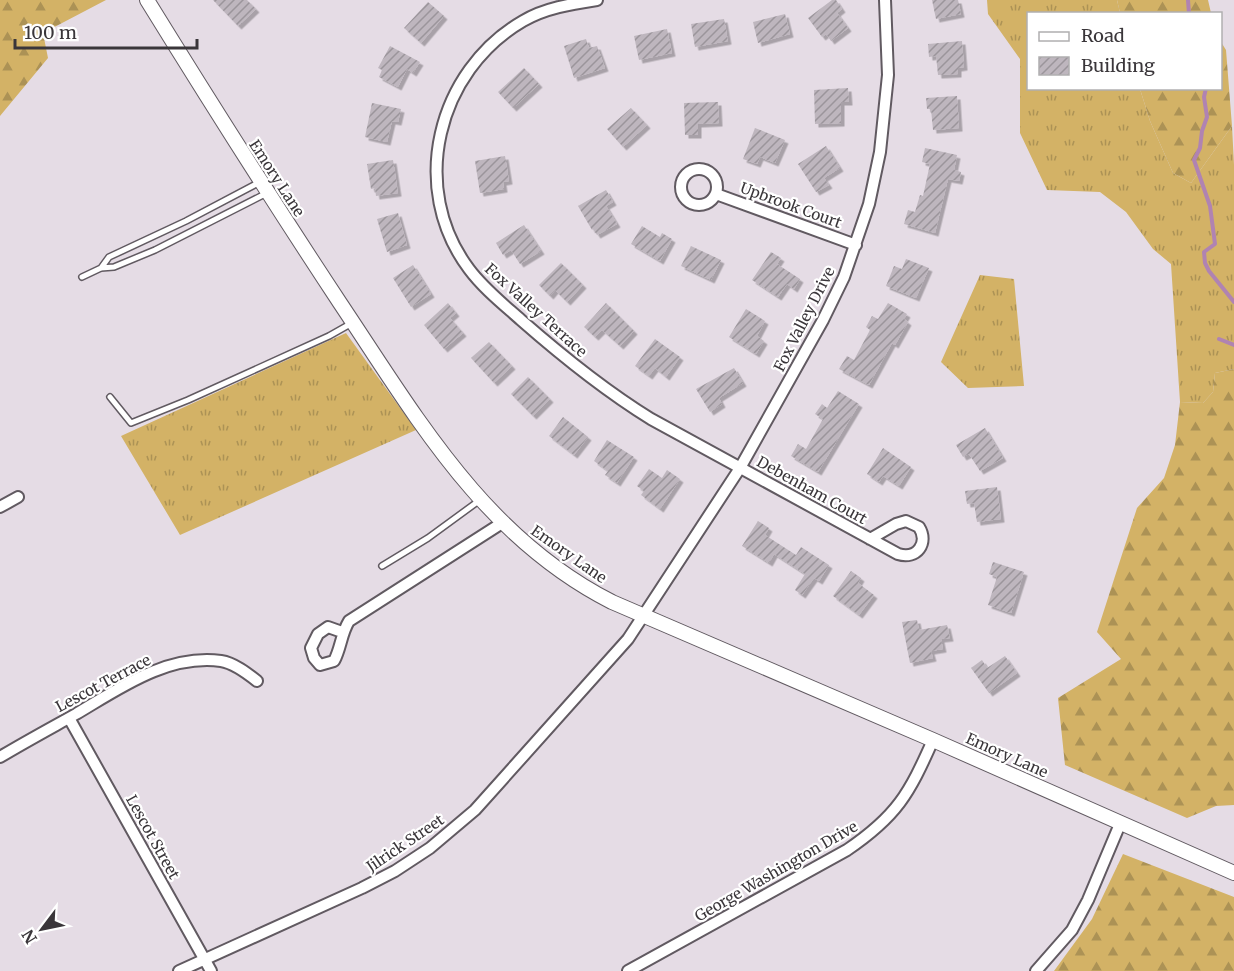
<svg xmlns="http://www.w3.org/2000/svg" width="1234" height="971" font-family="Merriweather,serif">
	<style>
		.grass { fill: url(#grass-tufts) }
		.forest { fill: url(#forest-firs) }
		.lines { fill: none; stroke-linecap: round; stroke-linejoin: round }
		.stream { stroke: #b083b2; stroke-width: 4 }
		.building { fill: url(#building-hatch); filter: url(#shadow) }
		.lane-casing { stroke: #615a61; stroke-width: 8 }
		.street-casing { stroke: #615a61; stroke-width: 14 }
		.secondary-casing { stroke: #615a61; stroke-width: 16 }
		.lane { stroke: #fff; stroke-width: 5 }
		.street { stroke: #fff; stroke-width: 10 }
		.secondary { stroke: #fff; stroke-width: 14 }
		.labels { text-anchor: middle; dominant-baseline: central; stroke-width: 4.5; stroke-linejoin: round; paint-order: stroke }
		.street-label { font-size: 15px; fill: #3a363a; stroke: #fff }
	</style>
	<defs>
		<pattern id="grass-tufts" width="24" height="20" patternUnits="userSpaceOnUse" patternTransform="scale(1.5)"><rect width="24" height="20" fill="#d3b266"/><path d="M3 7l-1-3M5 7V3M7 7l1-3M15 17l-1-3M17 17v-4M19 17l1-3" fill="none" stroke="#ac9255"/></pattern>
		<pattern id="forest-firs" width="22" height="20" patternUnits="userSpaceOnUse" patternTransform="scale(1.5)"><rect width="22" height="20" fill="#d3b266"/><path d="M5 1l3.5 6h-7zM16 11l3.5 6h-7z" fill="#ac9255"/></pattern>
		<pattern id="building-hatch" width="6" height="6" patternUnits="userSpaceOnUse" patternTransform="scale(1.5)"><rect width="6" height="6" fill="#beb6be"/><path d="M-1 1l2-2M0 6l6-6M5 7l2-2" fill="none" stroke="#9b959b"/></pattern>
		<filter id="shadow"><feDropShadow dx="3.5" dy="3.5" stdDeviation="0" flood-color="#0004"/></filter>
	</defs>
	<rect width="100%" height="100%" fill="#e5dce5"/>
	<path class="grass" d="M987,0H1117L1120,13L1028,14V88L1140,89L1150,121L1173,173L1191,183L1232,126L1234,165V369L1215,373L1213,392L1203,403L1180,402L1171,264L1153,249L1126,212L1100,192L1047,190L1020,133V59L988,14Z
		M980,275L1014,279L1024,386L968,388L941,362Z
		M346,333L416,430L180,535L121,436Z"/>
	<path class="forest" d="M0,0H106L43,33L48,58L0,116Z
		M1117,0H1208L1211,13H1120Z
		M1221,42L1226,50L1232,126L1191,183L1173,173L1150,121L1140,89L1220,88Z
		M1234,369V805L1216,806L1187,818L1065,765L1058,698L1121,659L1097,632L1137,508L1164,478L1175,445L1180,402L1203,403L1213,392L1215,373Z
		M1123,854L1234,897V971H1054L1092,919Z"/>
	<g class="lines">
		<path class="stream" d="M1188,0L1189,14
			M1206,88L1204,97L1207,117L1202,131L1200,148L1194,160L1210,206L1215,244L1204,252L1205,263L1209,271L1234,302
			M1219,339L1234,345"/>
	</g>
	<path class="building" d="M213,0H247L256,9L238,26Z
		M832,0H836L842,9L837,13L848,28L831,41L826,34L822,37L808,18Z
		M932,0H958L961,14L936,19Z
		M428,2L444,16L421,43L404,28Z
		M785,14L790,34L758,43L753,22Z
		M724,19L728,41L695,47L691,24Z
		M667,29L672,53L639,60L634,36Z
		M586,39L589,48L597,46L605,68L574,78L564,46Z
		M962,41L964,67L958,68V74L938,75L936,56L929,57L928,44Z
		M390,46L420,62L413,73L407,69L398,87L379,77L382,70L378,68Z
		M524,68L539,84L513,108L498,92Z
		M848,88L849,102H841V123L815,124L814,90Z
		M957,96L959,128L933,130L931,109H927L926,98Z
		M718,102L719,123L698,124V135H685L684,103Z
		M372,103L401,109L398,122L392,121L387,142L365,137Z
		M631,108L647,125L623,147L607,129Z
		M755,128L785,140L775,163L760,157L757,164L743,159Z
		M826,146L840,168L824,178L829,185L816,192L798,164Z
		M925,148L957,155L954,170L961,172L959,181L948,179L935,233L904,224L908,210L915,212L920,195L923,196L930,164L922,162Z
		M505,156L509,181L503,182L504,189L480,193L475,161Z
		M393,160L398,193L376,196L375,188L371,189L367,164Z
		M606,190L613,202L606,206L617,224L597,235L593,229L592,230L578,206Z
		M398,213L407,245L387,252L377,219Z
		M524,225L541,251L520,264L511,250L503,255L496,243Z
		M642,226L660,237L662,233L672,239L660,261L631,244Z
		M691,246L721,260L711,280L681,266Z
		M771,252L781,258L777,264L800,279L794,289L787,284L778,297L752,280Z
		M906,259L929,268L916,298L886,286L894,266L902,269Z
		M561,263L583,285L567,302L555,290L550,296L539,285Z
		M413,265L431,294L411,307L393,278Z
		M448,303L456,313L450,318L463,333L444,349L424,325Z
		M606,303L634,331L620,346L602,330L595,337L584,327Z
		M888,303L907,314L904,319L908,322L895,345L892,343L869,385L839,369L847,356L854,360L870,330L866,327L872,316L878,319Z
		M746,309L765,321L757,336L764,341L756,354L729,337Z
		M655,339L680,357L666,377L655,368L649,376L635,366Z
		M489,342L512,366L494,383L471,358Z
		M734,368L743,383L719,398L722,404L710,412L696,389Z
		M528,377L550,399L533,416L511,394Z
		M838,391L859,404L818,472L791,456L798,444L806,449L823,419L815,414L822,404L827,408Z
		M563,417L588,437L574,455L549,436Z
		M985,428L1003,458L980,471L969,454L963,457L956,445Z
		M607,440L634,457L617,483L605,475L608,471L594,461Z
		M883,448L911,467L899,486L883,476L879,482L867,474Z
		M649,469L662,478L667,470L680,479L660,509L641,495L644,491L637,486Z
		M997,487L1001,519L977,522L974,503L967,504L965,491Z
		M758,521L769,528L765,535L796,555L801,547L829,565L819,581L814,578L802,595L795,590L805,574L774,554L769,563L742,546Z
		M993,562L1024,572L1011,613L988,605L997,577L989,574Z
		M851,571L861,578L858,583L874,595L859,615L833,596Z
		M917,620L919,630L947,625L950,638L941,639L943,649L931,651L933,658L910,663L902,622Z
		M1005,656L1017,673L989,693L971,668L982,660L987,668Z"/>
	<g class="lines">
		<defs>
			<path id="lane" d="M101,268L109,257L186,221L260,182
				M82,277L101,268L114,267L155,250L267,193
				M110,397L131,423L188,400L329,336L352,323
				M382,566L428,538L480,500"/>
			<path id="street" d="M597,0C571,4 545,8 523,21C437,71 408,188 469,269C483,288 503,304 521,320C562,356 604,390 651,419L898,554C917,560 929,543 919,527L906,521L896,524L870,539
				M681 187a18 18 0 1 1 36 0a18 18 0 1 1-36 0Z
				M716,194L856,245
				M0,507L18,497
				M342,632L328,627L318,634L311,648L314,658L320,665L334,661C341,648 341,634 349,621L502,523
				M69,718L211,971
				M0,757C25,742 51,728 76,714C120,688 167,654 221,661C234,663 247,673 257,681
				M179,971L362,888L395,871L430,848L475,810L628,639L740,468L823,320L844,277L869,204L880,152L888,75L885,0
				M628,971L847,850C897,816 909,794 933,740
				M1036,971L1072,930L1088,900L1120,824"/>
			<path id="secondary" d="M147,0C210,102 274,203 340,303C417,418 484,537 612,602L933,740L1234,873"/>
		</defs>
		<use href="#lane" class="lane-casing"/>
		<use href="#street" class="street-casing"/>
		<use href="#secondary" class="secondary-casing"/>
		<use href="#lane" class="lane"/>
		<use href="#street" class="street"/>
		<use href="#secondary" class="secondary"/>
	</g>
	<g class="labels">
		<g class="street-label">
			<text transform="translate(277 178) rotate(57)">Emory Lane</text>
			<text transform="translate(791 205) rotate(20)">Upbrook Court</text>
			<text transform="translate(536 310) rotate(42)">Fox Valley Terrace</text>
			<text transform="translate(804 319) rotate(-63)">Fox Valley Drive</text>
			<text transform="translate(812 490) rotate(29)">Debenham Court</text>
			<text transform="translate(569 554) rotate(35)">Emory Lane</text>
			<text transform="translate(103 683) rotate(-28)">Lescot Terrace</text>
			<text transform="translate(1007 755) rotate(24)">Emory Lane</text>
			<text transform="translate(153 837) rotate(61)">Lescot Street</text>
			<text transform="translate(405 843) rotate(-34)">Jilrick Street</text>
			<text transform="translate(776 871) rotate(-30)">George Washington Drive</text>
		</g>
	</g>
	<rect x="1027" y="12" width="195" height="78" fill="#ffffff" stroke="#b0afb0" stroke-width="1.5"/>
	<rect x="1039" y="32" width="30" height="9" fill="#ffffff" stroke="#b0afb0" stroke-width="1.5"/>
	<text x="1081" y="42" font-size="18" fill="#3a363a">Road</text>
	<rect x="1039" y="57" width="30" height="18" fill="url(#building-hatch)" stroke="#b0afb0" stroke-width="1.5"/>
	<text x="1081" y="72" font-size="18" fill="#3a363a">Building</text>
	<g transform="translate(42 929) rotate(238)" stroke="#ffffff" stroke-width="4.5" paint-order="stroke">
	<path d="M0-4.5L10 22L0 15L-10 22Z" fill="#3a363a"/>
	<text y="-9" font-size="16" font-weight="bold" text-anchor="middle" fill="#3a363a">N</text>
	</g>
	<path d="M15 39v9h182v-9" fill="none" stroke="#3a363a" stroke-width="3"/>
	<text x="24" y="39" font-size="18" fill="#3a363a" stroke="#ffffff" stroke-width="4.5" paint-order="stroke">100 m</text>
</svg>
